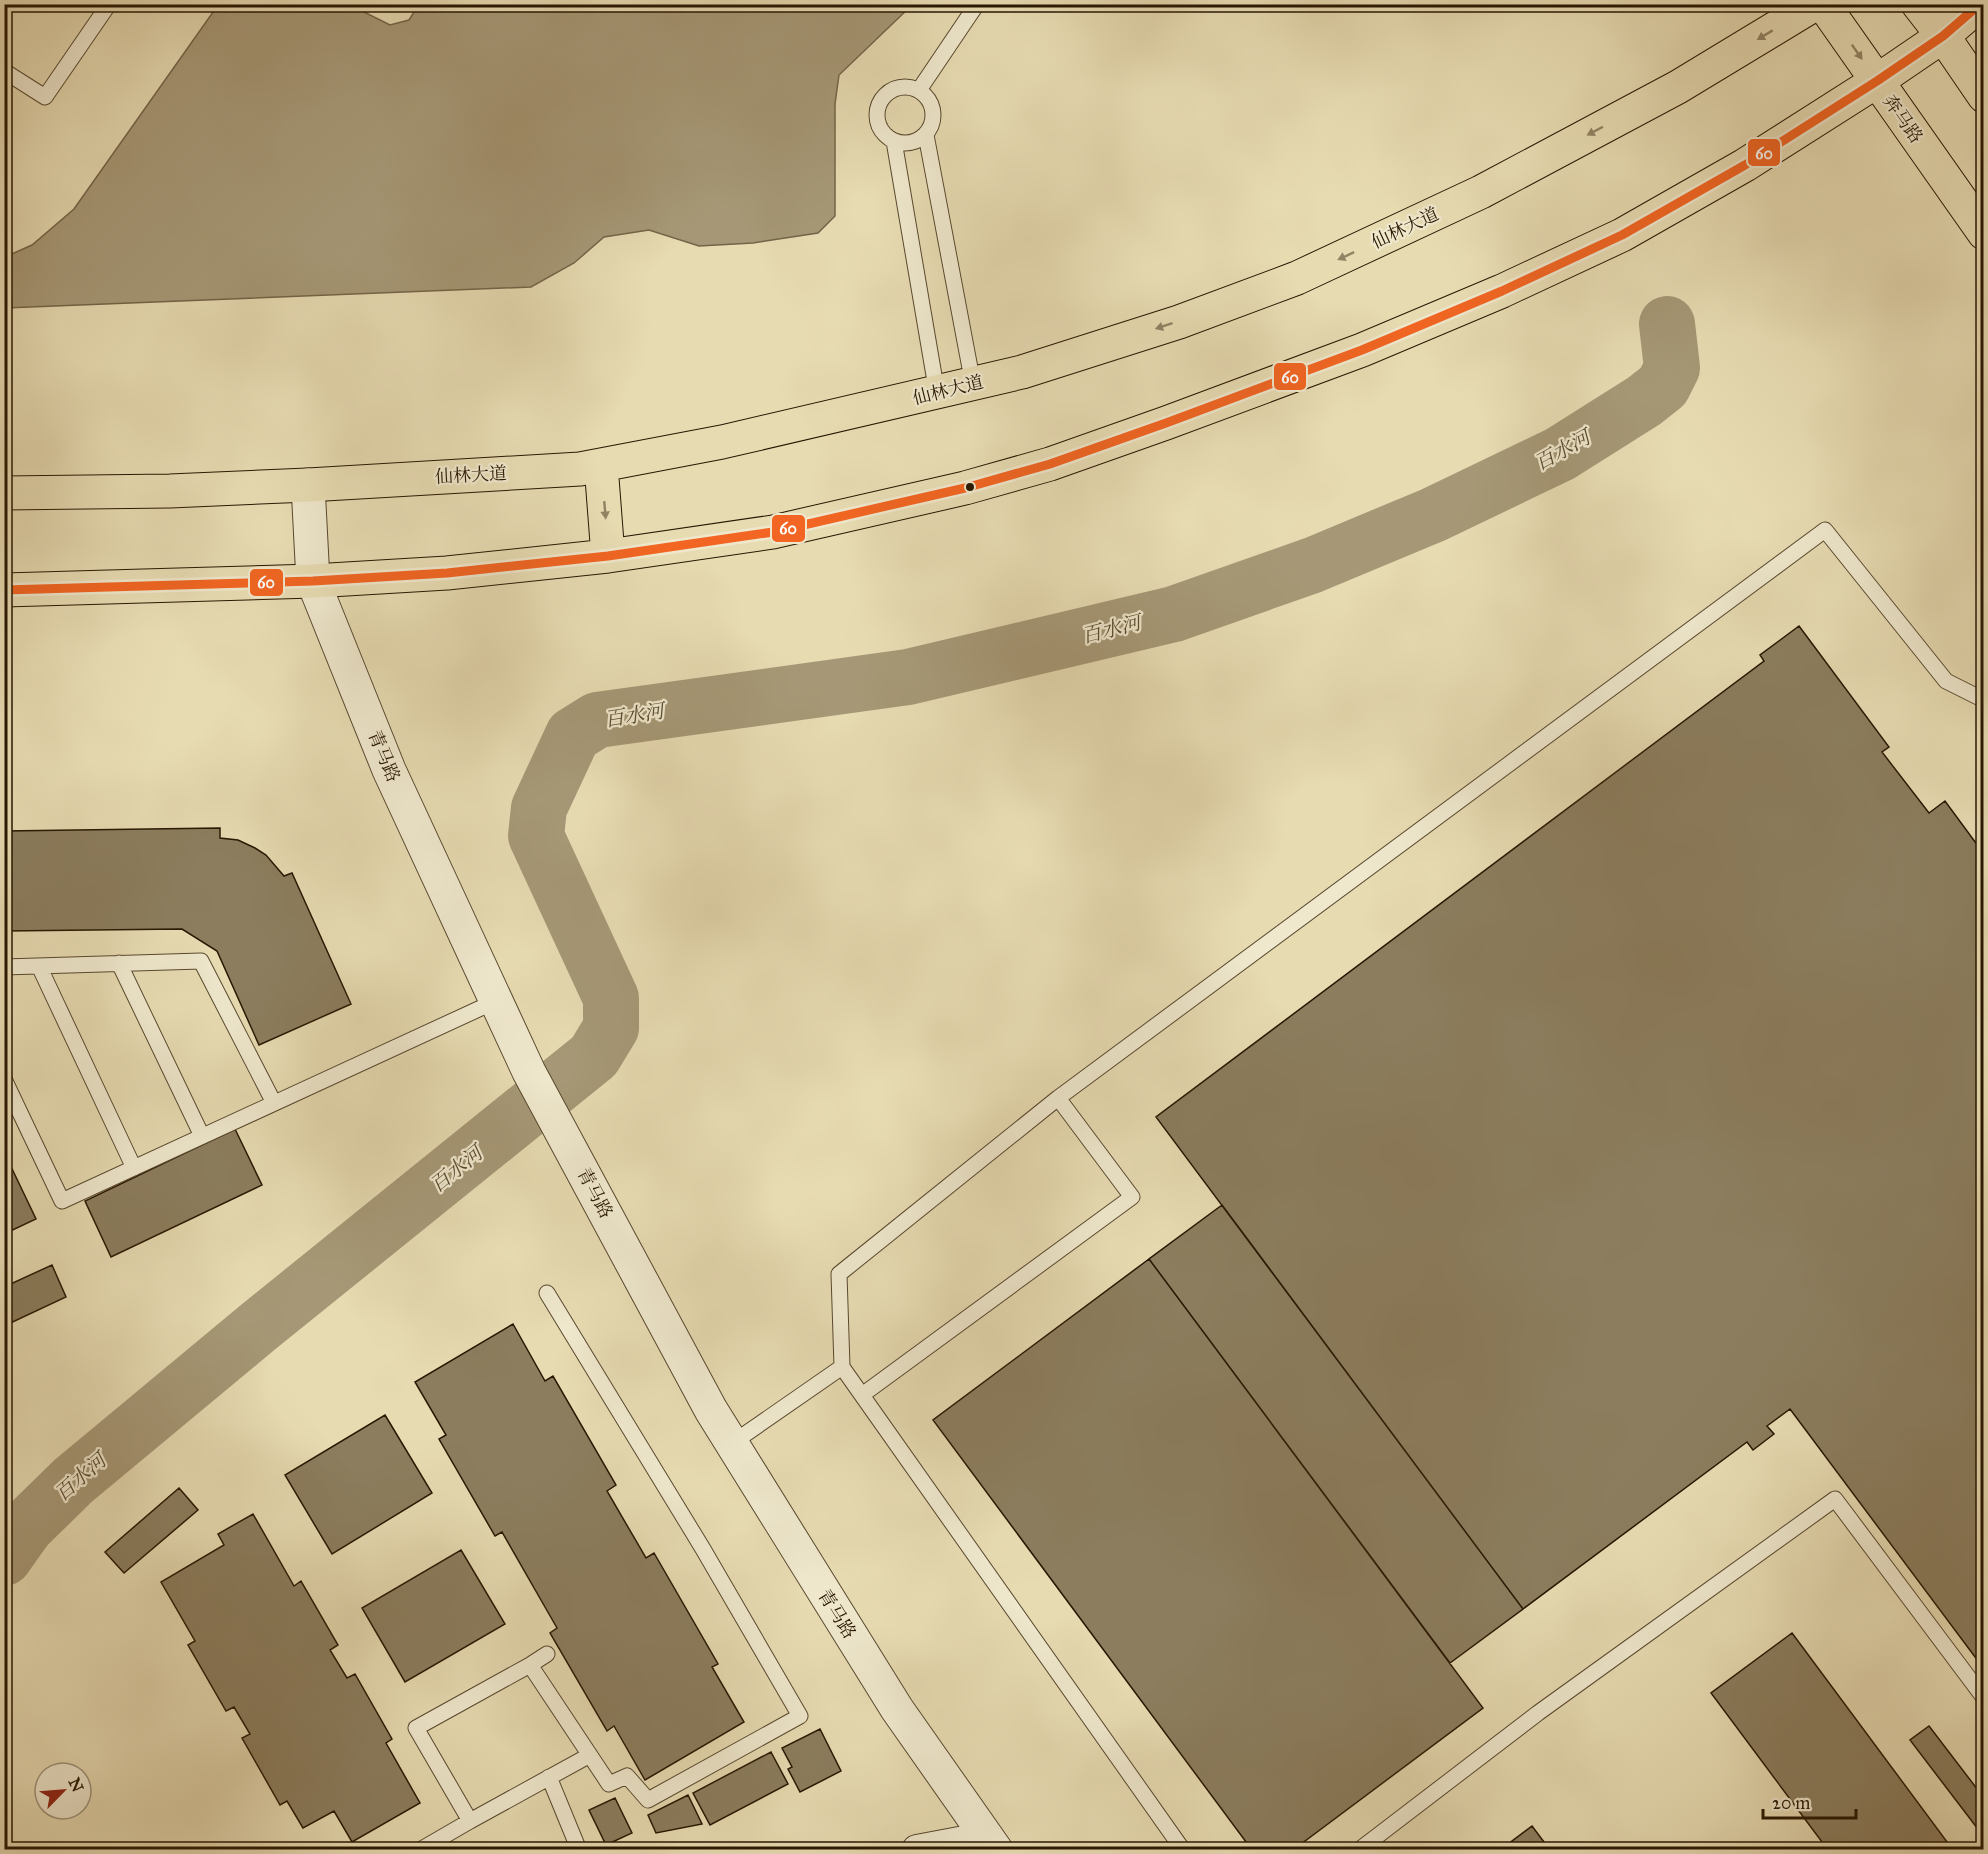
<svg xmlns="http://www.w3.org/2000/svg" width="1988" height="1854" font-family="'IM FELL Great Primer','Noto Serif SC',serif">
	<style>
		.water { fill: #a69876; stroke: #746448; stroke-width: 1.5 }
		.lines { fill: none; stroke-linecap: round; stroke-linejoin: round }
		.river { stroke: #a69876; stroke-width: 56 }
		.building { fill: #8b7d5e; stroke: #281702; stroke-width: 1.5 }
		.service-casing { stroke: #58482e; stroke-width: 17 }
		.minor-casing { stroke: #58482e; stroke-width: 32 }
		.tertiary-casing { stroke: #58482e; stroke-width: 35 }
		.primary-casing { stroke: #281702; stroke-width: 35 }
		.service { stroke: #efe8cd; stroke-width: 15 }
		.minor { stroke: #efe8cd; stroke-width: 30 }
		.tertiary { stroke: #efe8cd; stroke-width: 33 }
		.primary { stroke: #e7dbb2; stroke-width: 33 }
		.bus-1-casing { stroke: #efe8cd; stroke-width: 14 }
		.bus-1 { stroke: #f26522; stroke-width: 9 }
		.oneway { fill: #918363 }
		.bus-dot { fill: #281702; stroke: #efe8cd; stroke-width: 2 }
		.labels { text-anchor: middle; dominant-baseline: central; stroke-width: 4.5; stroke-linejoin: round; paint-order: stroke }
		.street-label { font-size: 18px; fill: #281702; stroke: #efe8cd }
		.water-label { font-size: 20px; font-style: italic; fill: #5a4b30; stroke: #efe8cd }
		.line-badge { stroke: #efe8cd; stroke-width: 2 }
		.badge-label { font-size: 16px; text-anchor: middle; font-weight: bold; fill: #fff }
	</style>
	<rect width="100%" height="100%" fill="#e7dbb2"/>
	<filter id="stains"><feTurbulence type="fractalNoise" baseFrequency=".00333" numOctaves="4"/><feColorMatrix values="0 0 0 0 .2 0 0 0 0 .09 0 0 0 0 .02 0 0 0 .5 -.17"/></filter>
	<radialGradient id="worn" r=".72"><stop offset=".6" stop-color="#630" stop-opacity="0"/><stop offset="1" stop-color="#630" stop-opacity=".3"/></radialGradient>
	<path class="water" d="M419,4L912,5L839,75L835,104V216L818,233L753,243L699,246L649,230L604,237L574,263L531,287L5,308V257L32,245L74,209L218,5H350L390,25L409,20Z"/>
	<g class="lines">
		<path class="river" d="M4,1558L26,1527L73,1481L257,1328L594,1056L611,1028V998L536,836L539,808L573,735L597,720L908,677L1174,614L1313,565L1433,515L1560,454L1644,401L1663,386L1672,368L1667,324"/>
	</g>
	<path class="building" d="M1799,626L1889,747L1882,752L1929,813L1945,801L1984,854V1669L1790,1409L1767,1426L1774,1434L1753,1450L1747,1442L1523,1609L1156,1117L1764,661L1760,655Z
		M220,828V838L238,840L255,848L266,855L284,876L292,873L351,1004L259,1045L217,951L182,929L4,931V831Z
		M235,1129L262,1185L111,1257L85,1201Z
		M4,1152L36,1219L4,1234Z
		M1222,1205L1523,1609L1450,1663L1149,1259Z
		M1149,1259L1483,1708L1293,1850H1252L933,1420Z
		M52,1265L66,1297L4,1326V1287Z
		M513,1324L545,1381L553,1376L616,1485L607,1491L646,1558L654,1553L718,1664L712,1667L744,1722L645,1780L614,1726L607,1731L550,1633L557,1628L502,1532L495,1536L439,1439L446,1435L415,1382Z
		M385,1415L432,1493L332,1554L285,1475Z
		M179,1488L198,1510L124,1573L105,1552Z
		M253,1514L294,1586L301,1581L338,1645L330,1650L347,1678L355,1674L392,1739L386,1743L420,1803L352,1842L334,1811L303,1828L287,1801L280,1805L242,1738L250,1734L234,1707L226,1711L188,1645L195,1641L161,1582L224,1545L218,1534Z
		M461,1550L505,1624L405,1682L362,1608Z
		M1792,1633L1953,1850H1828L1711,1693Z
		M1929,1726L1984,1798V1837L1910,1740Z
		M820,1729L841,1771L800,1792L788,1769L792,1767L782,1748Z
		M771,1752L788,1784L710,1825L693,1793Z
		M688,1795L702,1824L656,1833L648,1815Z
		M615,1798L632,1833L606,1845L589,1810Z
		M1532,1826L1550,1850H1500Z"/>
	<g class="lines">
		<defs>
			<path id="service" d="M4,71L45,97L109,4
				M877 115a28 28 0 1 1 56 0a28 28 0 1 1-56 0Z
				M919,90L977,4
				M926,135L973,384
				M894,141L937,393
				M119,963L202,1136
				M39,966L134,1168
				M4,967L201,961L274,1103
				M4,1079L62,1201L496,1001
				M547,1293L703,1549L800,1716L648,1800L627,1776L609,1784L530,1665L547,1654
				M842,1367L1183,1850
				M862,1395L1132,1197L1058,1098
				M731,1444L842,1367L839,1274L1058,1098L1825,530L1946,681L1984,700
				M530,1665L416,1728L470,1821L590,1755
				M549,1777L579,1850
				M420,1850L470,1821
				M1359,1850L1538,1713L1835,1499L1984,1698"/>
			<path id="minor" d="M917,1850L986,1837"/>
			<path id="tertiary" d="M308,485L313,581L389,770L529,1072L711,1410L897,1709L996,1850"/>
			<path id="primary" d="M1823,4L1984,233
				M1918,4L1943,36L1984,96
				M601,465L608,556
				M4,493L170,491L308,485L580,469L722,442L1022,372L1179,322L1297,278L1481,192L1678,87L1815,4
				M4,590L313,581L447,573L608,556L773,532L965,488L1050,464L1166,423L1362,350L1502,291L1622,235L1745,165L1877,81L1943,36L1980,4"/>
		</defs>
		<use href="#service" class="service-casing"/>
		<use href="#minor" class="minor-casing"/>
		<use href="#tertiary" class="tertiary-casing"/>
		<use href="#primary" class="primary-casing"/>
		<use href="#service" class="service"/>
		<use href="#minor" class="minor"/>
		<use href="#tertiary" class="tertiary"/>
		<use href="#primary" class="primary"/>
		<defs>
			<path id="bus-1" d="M4,590L313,581L447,573L608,556L773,532L965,488L1050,464L1166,423L1362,350L1502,291L1622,235L1745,165L1877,81L1943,36L1980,4"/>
		</defs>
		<use href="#bus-1" class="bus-1-casing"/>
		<use href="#bus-1" class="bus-1"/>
	</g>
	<defs><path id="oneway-solid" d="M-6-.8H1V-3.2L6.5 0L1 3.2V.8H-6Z" transform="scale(1.5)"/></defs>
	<g class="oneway">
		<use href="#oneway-solid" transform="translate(1765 35) rotate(149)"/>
		<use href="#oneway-solid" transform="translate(1857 52) rotate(55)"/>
		<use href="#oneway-solid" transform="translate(1595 131) rotate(152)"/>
		<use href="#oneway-solid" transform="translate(1346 256) rotate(155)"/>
		<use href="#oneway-solid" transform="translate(1164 326) rotate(162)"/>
		<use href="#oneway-solid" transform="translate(605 510) rotate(85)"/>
	</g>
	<circle class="bus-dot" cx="970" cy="487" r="5"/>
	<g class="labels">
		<g class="street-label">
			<text transform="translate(1903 119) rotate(55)">奔马路</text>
			<text transform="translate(1405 228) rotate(-25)">仙林大道</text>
			<text transform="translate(948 390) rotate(-14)">仙林大道</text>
			<text transform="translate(471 475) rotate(-3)">仙林大道</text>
			<text transform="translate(384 756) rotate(67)">青马路</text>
			<text transform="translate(595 1193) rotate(62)">青马路</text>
			<text transform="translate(837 1614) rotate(58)">青马路</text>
		</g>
		<g class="water-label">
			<text transform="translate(1562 450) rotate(-29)">百水河</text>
			<text transform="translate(1111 629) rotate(-14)">百水河</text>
			<text transform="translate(634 715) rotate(-9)">百水河</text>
			<text transform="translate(456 1169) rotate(-39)">百水河</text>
			<text transform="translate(80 1477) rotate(-41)">百水河</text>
		</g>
	</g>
	<g class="line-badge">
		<rect x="1747" y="138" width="34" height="29" rx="6" fill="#f26522"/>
		<rect x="1273" y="362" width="34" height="29" rx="6" fill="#f26522"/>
		<rect x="771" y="514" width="35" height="29" rx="6" fill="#f26522"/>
		<rect x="249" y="568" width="35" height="29" rx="6" fill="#f26522"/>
	</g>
	<g class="badge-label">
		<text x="1764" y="159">60</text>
		<text x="1290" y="383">60</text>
		<text x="788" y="534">60</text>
		<text x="266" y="588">60</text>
	</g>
	<rect width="1988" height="1854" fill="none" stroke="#e7dbb2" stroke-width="24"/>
	<rect x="6" y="6" width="1976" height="1842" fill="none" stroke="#281702" stroke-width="3"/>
	<rect x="12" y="12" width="1964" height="1830" fill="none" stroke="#281702" stroke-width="1.5"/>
	<g transform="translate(63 1791) rotate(65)"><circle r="28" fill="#efe8cd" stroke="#9f947c" stroke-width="1.5"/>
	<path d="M0-4.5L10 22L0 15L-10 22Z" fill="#8f2418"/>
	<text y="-9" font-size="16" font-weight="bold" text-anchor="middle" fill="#281702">N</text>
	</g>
	<path d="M1763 1809v9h93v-9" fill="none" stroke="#281702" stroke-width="3"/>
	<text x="1772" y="1809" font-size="18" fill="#281702" stroke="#efe8cd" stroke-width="4.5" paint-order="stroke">20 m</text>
	<rect width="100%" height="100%" filter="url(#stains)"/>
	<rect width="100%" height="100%" fill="url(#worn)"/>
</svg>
